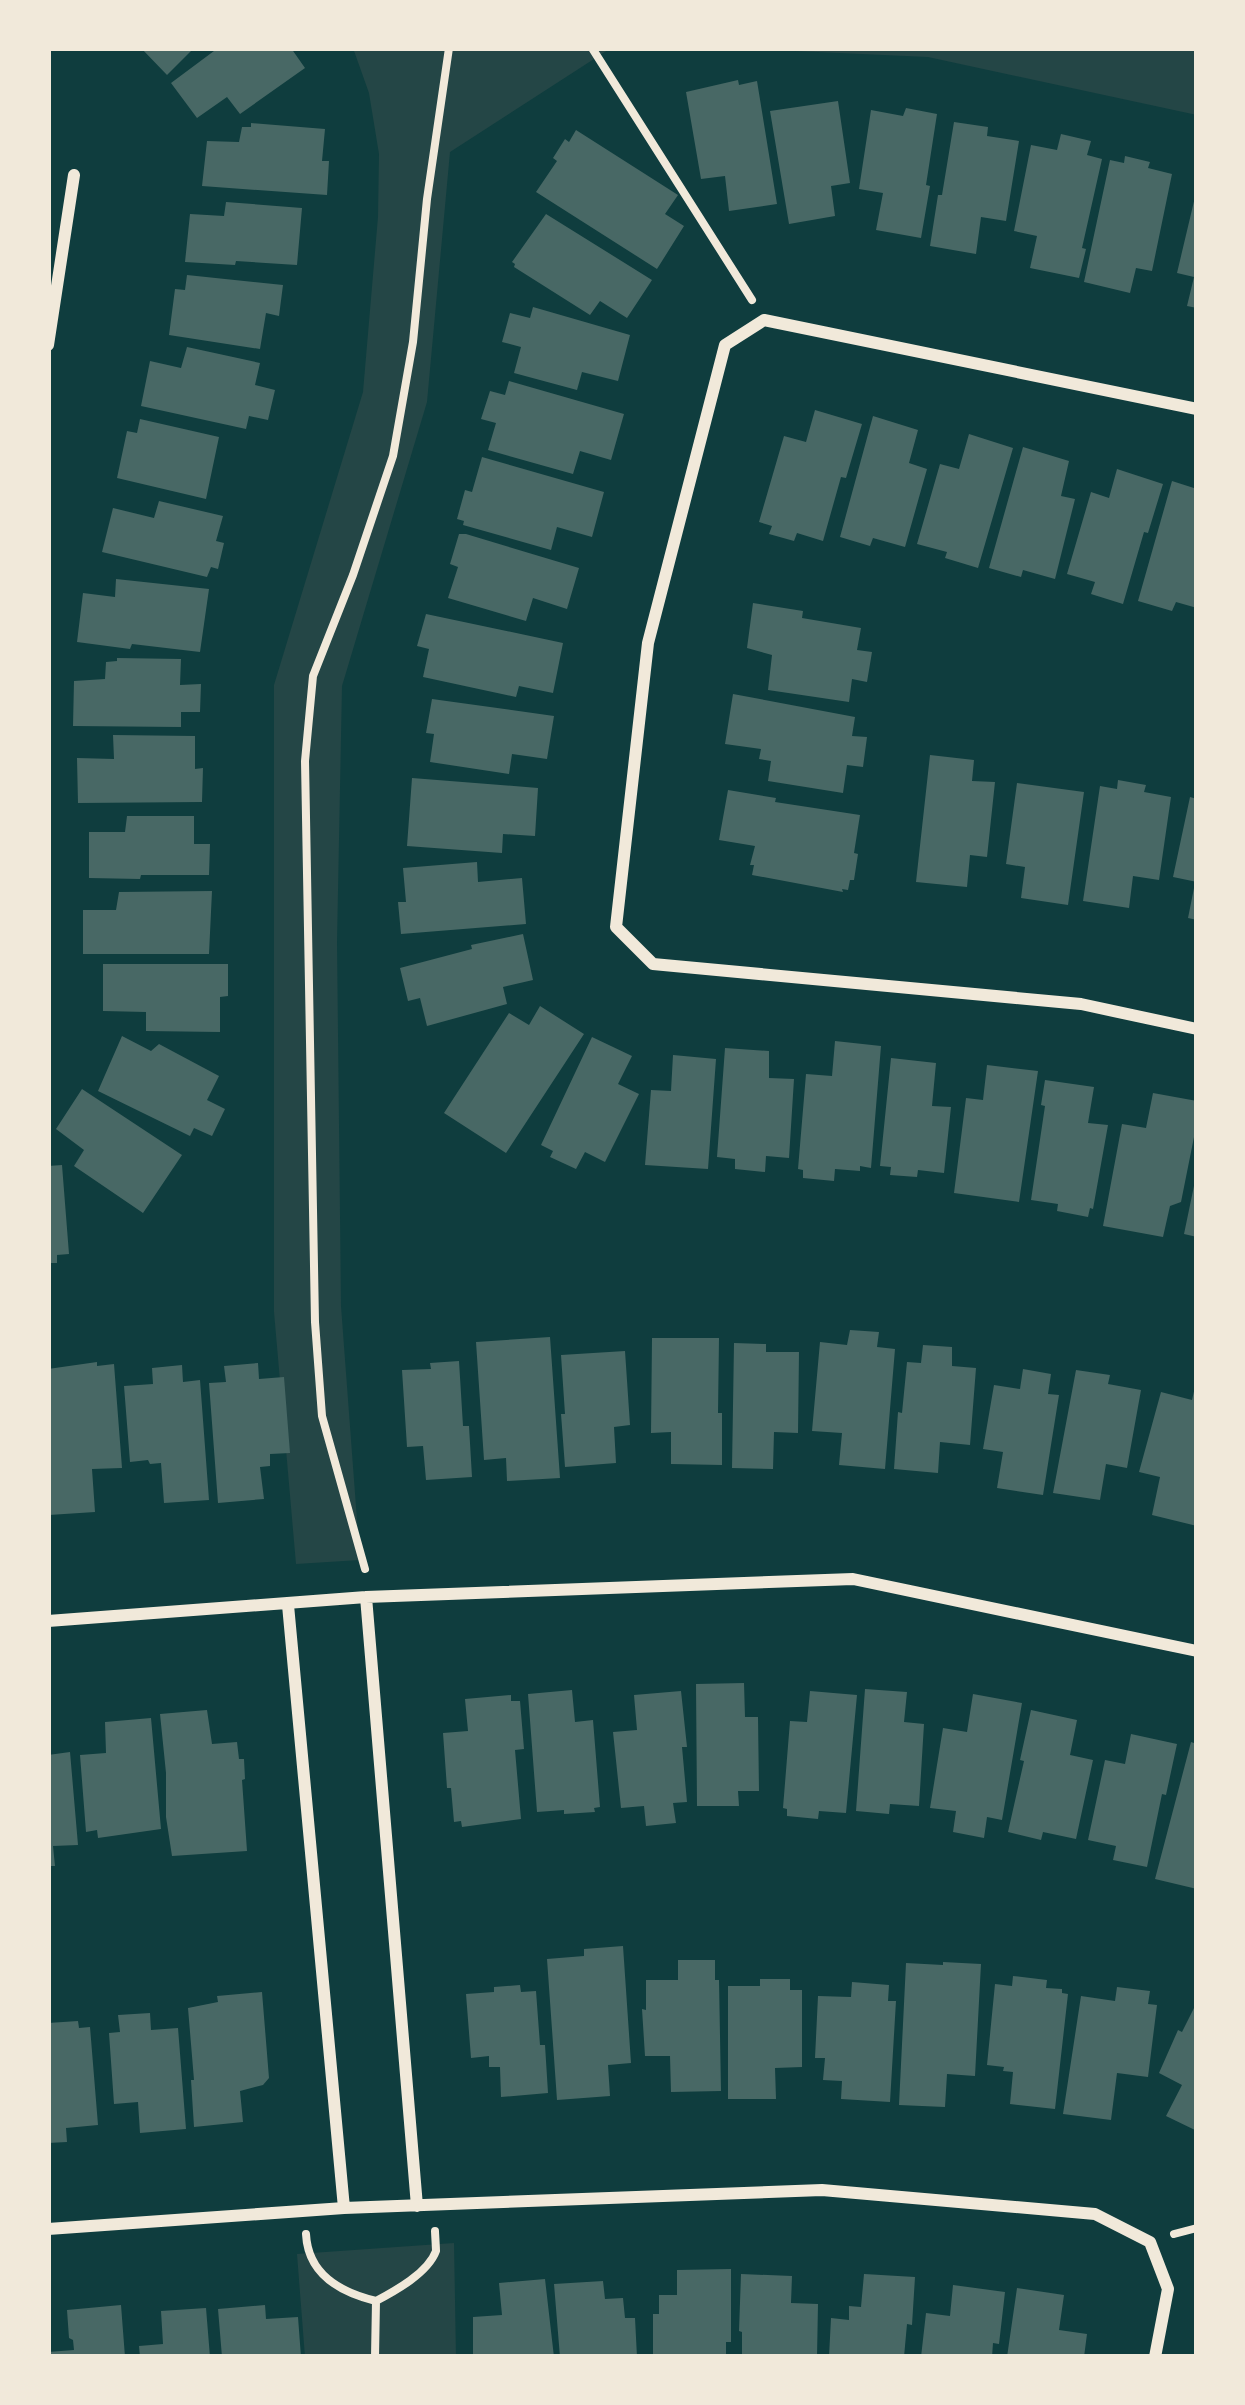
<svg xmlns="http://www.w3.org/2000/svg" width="1245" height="2405" font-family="Lato,sans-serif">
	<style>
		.green { fill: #244646 }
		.building { fill: #486865 }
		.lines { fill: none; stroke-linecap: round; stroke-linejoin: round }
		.path { stroke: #f1e9da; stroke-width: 8 }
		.minor { stroke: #f1e9da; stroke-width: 12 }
	</style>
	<rect width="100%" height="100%" fill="#0f3d3e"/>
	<path class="green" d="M353,48H611L450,152L427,402L342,686L337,942L341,1306L360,1560L296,1564L274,1312V685L363,392L378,217L379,154L369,93Z
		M729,48H1197V115L928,57Z
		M454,2243L456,2357H305L297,2254Z"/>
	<path class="building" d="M141,48H194L167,75Z
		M218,48H291L305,68L240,114L227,97L197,118L171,83Z
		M738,80L739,85L757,81L777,204L729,211L725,176L701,179L686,92Z
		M838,101L850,183L831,186L835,216L789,224L770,111Z
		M906,108L937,114L926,185L930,186L921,238L876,230L883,193L859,189L871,110L903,116Z
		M954,122L988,127L987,136L1019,141L1006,221L981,217L976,254L930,246L938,195H942Z
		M251,123L325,129L322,161H329L327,195L202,186L207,141L239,142L242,127H251Z
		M576,130L678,195L665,214L684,226L657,269L536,192L557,161L553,158L565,139L569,142Z
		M1061,134L1091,141L1087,155L1102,159L1082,248L1086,249L1079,278L1030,268L1037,236L1014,231L1031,145L1057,150Z
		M1125,156L1150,162L1148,168L1172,174L1152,271L1136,268L1130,293L1084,282L1110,160L1124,163Z
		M1195,197L1197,198V308L1187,306L1194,277L1177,273Z
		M226,202L302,208L297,265L236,261L235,265L185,262L190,214L224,216Z
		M546,214L652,280L627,318L600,301L590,315L514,267L515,264L512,262Z
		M187,275L283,285L279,316L266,313L260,349L169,335L175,289L185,290Z
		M533,307L630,335L618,381L582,372L577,390L514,373L521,347L502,342L510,313L530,318Z
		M187,347L260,363L255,385L275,390L268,420L249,416L246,429L141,406L150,361L181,368Z
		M509,381L624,414L611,460L580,451L573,474L488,450L496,423L481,419L490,391L505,395Z
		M815,410L862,424L846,478L841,477L823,541L797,533L794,541L769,534L772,526L759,522L784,436L806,442Z
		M873,416L918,430L909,463L927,469L905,547L873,538L870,546L840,537Z
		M140,419L219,437L206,499L117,478L127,431L137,433Z
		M969,434L1013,448L978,568L945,558L947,552L917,544L940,464L959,469Z
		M1023,447L1069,461L1061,496L1075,499L1055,579L1023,570L1021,577L989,568Z
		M482,457L604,492L592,537L557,527L551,550L463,525L464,521L457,519L465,490L472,492Z
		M1117,469L1163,484L1148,533L1144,532L1123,604L1091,594L1095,582L1067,574L1091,492L1109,498Z
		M1172,481L1197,489V608L1176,602L1172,611L1138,601Z
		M159,501L223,516L216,541L224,543L218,569L211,567L207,577L102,552L113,508L154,518Z
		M459,534H466L579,568L567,609L533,598L526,621L448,598L458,567L450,564Z
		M116,579L209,589L200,652L132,644L130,649L77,642L83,593L115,597Z
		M753,603L803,611L802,618L861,628L857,650L872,652L867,682L852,679L849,702L768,690L772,655L747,648Z
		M426,614L563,643L553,693L519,686L516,697L423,677L429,649L417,646Z
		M117,658L181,659L180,685L201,684L200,712H181V727L73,726L74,681L105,679L106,662L117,661Z
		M733,694L855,717L852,736L867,737L863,767L847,765L843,793L768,781L771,761L759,759L761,749L725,744Z
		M432,699L554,716L547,759L512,754L509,774L430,762L434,734L426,733Z
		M113,735L195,736V769L203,768L202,802L78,803L77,758L114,759Z
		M930,755L974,760L972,781L995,782L987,857L970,855L967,887L916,882Z
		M412,778L538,788L535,836L503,834L502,853L407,846Z
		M1118,780L1146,785L1144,792L1171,797L1159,880L1133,876L1129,908L1083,901L1100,786L1117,789Z
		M1017,783L1084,792L1068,905L1021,898L1025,867L1006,864Z
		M728,790L776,798L775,802L860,815L854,853L858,854L854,880H850L848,890L842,889L843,892L752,875L754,865H750L755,846L719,840Z
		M1190,797L1197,799V882L1173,877Z
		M127,816H194V844H210L209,875H141L140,879L89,878V832H125Z
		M477,862L478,882L522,878L526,924L401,934L398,902H406L403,868Z
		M1195,883H1197V920L1188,918Z
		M212,891L209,954H83V910H116L119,892Z
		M523,934L533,980L503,987L507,1004L427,1026L420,998L408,1001L400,968L472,949L471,945Z
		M103,964H228V996L220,997V1032L146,1031V1012L103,1011Z
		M540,1006L584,1034L506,1153L444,1113L509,1013L529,1025Z
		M122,1036L151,1051L159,1044L219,1076L207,1100L225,1109L212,1136L194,1128L190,1136L98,1091Z
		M592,1037L632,1056L618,1084L639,1094L605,1162L585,1152L576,1169L550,1157L553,1151L541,1145Z
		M835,1041L881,1046L871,1168L860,1166V1171L835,1169L834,1181L803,1178V1170L798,1169L806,1074L832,1076Z
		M725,1048L769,1051V1078L794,1079L789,1158L766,1156L765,1172L735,1169V1159L717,1157Z
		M673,1055L716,1059L708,1169L645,1165L651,1090L671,1091Z
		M891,1058L936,1063L932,1106L951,1107L944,1173L918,1170L917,1177L890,1175L891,1167L880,1166Z
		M987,1065L1038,1071L1019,1202L954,1193L966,1098L983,1100Z
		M1045,1080L1094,1087L1088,1123L1108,1125L1093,1209L1090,1208L1088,1217L1057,1211L1058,1204L1031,1200L1045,1106L1041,1105Z
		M82,1089L182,1155L143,1213L74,1166L84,1150L56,1129Z
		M1153,1093L1197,1101V1122L1181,1202L1170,1206L1163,1237L1103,1226L1122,1124L1146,1128Z
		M62,1165L69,1254L57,1255V1263H48V1166Z
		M1195,1181H1197V1237L1184,1234Z
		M850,1330L879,1332L877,1347L895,1349L885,1469L839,1465L842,1433L812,1431L820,1342L847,1345Z
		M550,1337L560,1478L507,1481L506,1458L484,1460L476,1342Z
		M652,1338H719L718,1413H722V1465L671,1464V1432L651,1433Z
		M734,1343L766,1344V1352H799L798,1433L774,1432L773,1469L732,1468Z
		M923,1345L952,1347V1366L976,1368L970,1445L940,1442L938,1473L894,1469L898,1412L902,1413L907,1362L921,1363Z
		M625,1351L630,1425L614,1427L616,1463L565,1467L561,1414H565L561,1355Z
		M459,1361L463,1426H469L472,1477L426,1480L423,1446L407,1447L402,1370L431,1369L430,1363Z
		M97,1362V1366L114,1364L122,1468L92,1469L95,1512L49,1515L48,1369Z
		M258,1363L259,1379L284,1377L290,1453L270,1454V1466L260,1467L264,1499L218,1503L209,1383L226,1382L224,1366Z
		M182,1365L183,1382L200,1380L209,1500L164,1503L161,1463L150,1464L148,1460L130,1462L124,1386L153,1384L152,1368Z
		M1023,1369L1051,1374L1048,1394L1059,1395L1043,1495L997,1488L1003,1452L983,1449L994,1385L1020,1389Z
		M1076,1370L1110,1375L1108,1384L1141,1390L1127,1468L1106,1464L1100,1500L1053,1493Z
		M1195,1387L1197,1388V1526L1152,1515L1160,1477L1139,1472L1161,1392L1192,1400Z
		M744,1683L745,1717H758L759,1791H738L739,1806H697L696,1684Z
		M865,1689L907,1692L904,1722L924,1724L919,1806L890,1804L889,1814L856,1811Z
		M572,1690L575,1722L593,1720L600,1807L594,1808L595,1812L564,1814V1810L537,1812L528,1694Z
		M681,1691L687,1747H682L687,1802L673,1803L676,1823L646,1826L644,1806L621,1808L613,1732L637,1730L634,1695Z
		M810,1691L857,1695L846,1813L819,1811L818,1819L787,1816V1809L783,1808L790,1721L807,1722Z
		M973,1694L1022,1703L1002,1820L987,1817L984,1838L953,1832L956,1811L930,1808L943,1728L967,1732Z
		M511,1695V1701H520L524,1749L515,1750L521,1819L462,1827L461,1821L454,1822L451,1788H447L443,1733L468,1731L465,1699Z
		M207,1710L212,1744L237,1742L239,1759H244L245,1779L242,1780L247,1851L172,1856L166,1817V1773L160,1714Z
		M1031,1710L1077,1720L1070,1755L1093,1760L1076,1839L1043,1832L1041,1840L1008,1832L1024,1761L1020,1760Z
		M151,1718L161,1829L98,1838L97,1830L86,1832L80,1755L106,1753L105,1722Z
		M1131,1734L1177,1744L1166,1795L1162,1794L1147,1867L1113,1860L1116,1846L1088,1840L1105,1760L1125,1764Z
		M1191,1742L1197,1744V1889L1155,1879Z
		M70,1752L78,1845L53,1846L55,1866H48V1755Z
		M623,1946L631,2063L608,2065L610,2096L557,2100L547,1959L584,1956V1949Z
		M678,1960H715V1980H719L721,2091L671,2092L670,2056H645L642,2009L646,2010V1980H678Z
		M943,1962L981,1964L975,2076L947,2074L945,2107L899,2105L906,1963L943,1965Z
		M1013,1976L1047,1980L1046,1988L1062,1989V1993L1068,1994L1055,2109L1010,2104L1013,2072L1003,2071L1004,2067L987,2065L995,1984L1012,1986Z
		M760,1979H790V1990H802V2067L775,2068L776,2099H728V1986H760Z
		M852,1982L889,1985L888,2001H896L890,2102L841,2099L842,2081L823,2080L825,2058H815L818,1996L851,1997Z
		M520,1985L521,1992L536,1991L540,2045H545L548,2093L501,2097L500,2067H489V2056L471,2058L466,1994L494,1992V1987Z
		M1117,1987L1150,1991L1148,2004L1157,2005L1148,2077L1117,2073L1111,2120L1063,2114L1081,1996L1115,2001Z
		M262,1992L269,2078L263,2085L240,2091L243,2122L194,2127L191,2080H194L188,2008L218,2002L217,1996Z
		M1197,2002V2131L1166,2116L1182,2085L1159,2073L1178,2030L1182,2032Z
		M150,2013L151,2030L178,2028L186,2129L140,2133L138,2102L114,2104L109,2033L120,2032L118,2015Z
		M78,2021L79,2028L90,2027L98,2125L66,2128L67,2142L48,2143V2023Z
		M731,2269V2342H726V2357H653V2314H659V2295H677V2270Z
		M741,2274L792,2276L791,2303L818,2304L817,2357H742V2332L739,2331Z
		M864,2274L915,2277L912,2325L907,2324L904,2357H829L831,2318L849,2320V2306L861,2307Z
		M545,2279L554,2357H473V2317L502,2315L499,2283Z
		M603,2281L605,2299L623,2298L625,2318H635L637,2357H560L554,2284Z
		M953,2285L1005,2292L999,2344L993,2343L992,2357H921L926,2313L950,2316Z
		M1017,2288L1064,2295L1059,2330L1087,2334L1084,2357H1007Z
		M121,2305L125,2357H48V2352L74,2350L73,2340L69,2338L67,2310Z
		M265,2305L266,2319L298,2317L301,2357H222L218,2309Z
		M206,2308L210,2357H140L139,2346L163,2344L161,2311Z"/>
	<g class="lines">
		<path class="path" d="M592,48L752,300
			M365,1569L322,1416L315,1322L305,761L313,676L353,575L393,456L413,342L427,199L449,48
			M306,2234C308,2274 339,2292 376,2301
			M1174,2234L1197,2228
			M375,2357L376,2301C395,2291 428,2273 436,2251C436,2249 435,2232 435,2231"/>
		<path class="minor" d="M48,345L74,175
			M1197,409L764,320L725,345L648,643L616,927L653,964L1081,1004L1197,1029
			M366,1597L417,2206
			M288,1605L344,2208
			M48,1621L366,1597L853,1579L1197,1651
			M48,2229L344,2208L822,2190L1095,2214L1150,2242L1168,2289L1155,2357"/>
	</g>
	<rect width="1245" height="2405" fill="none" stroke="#f1e9da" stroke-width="102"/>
</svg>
